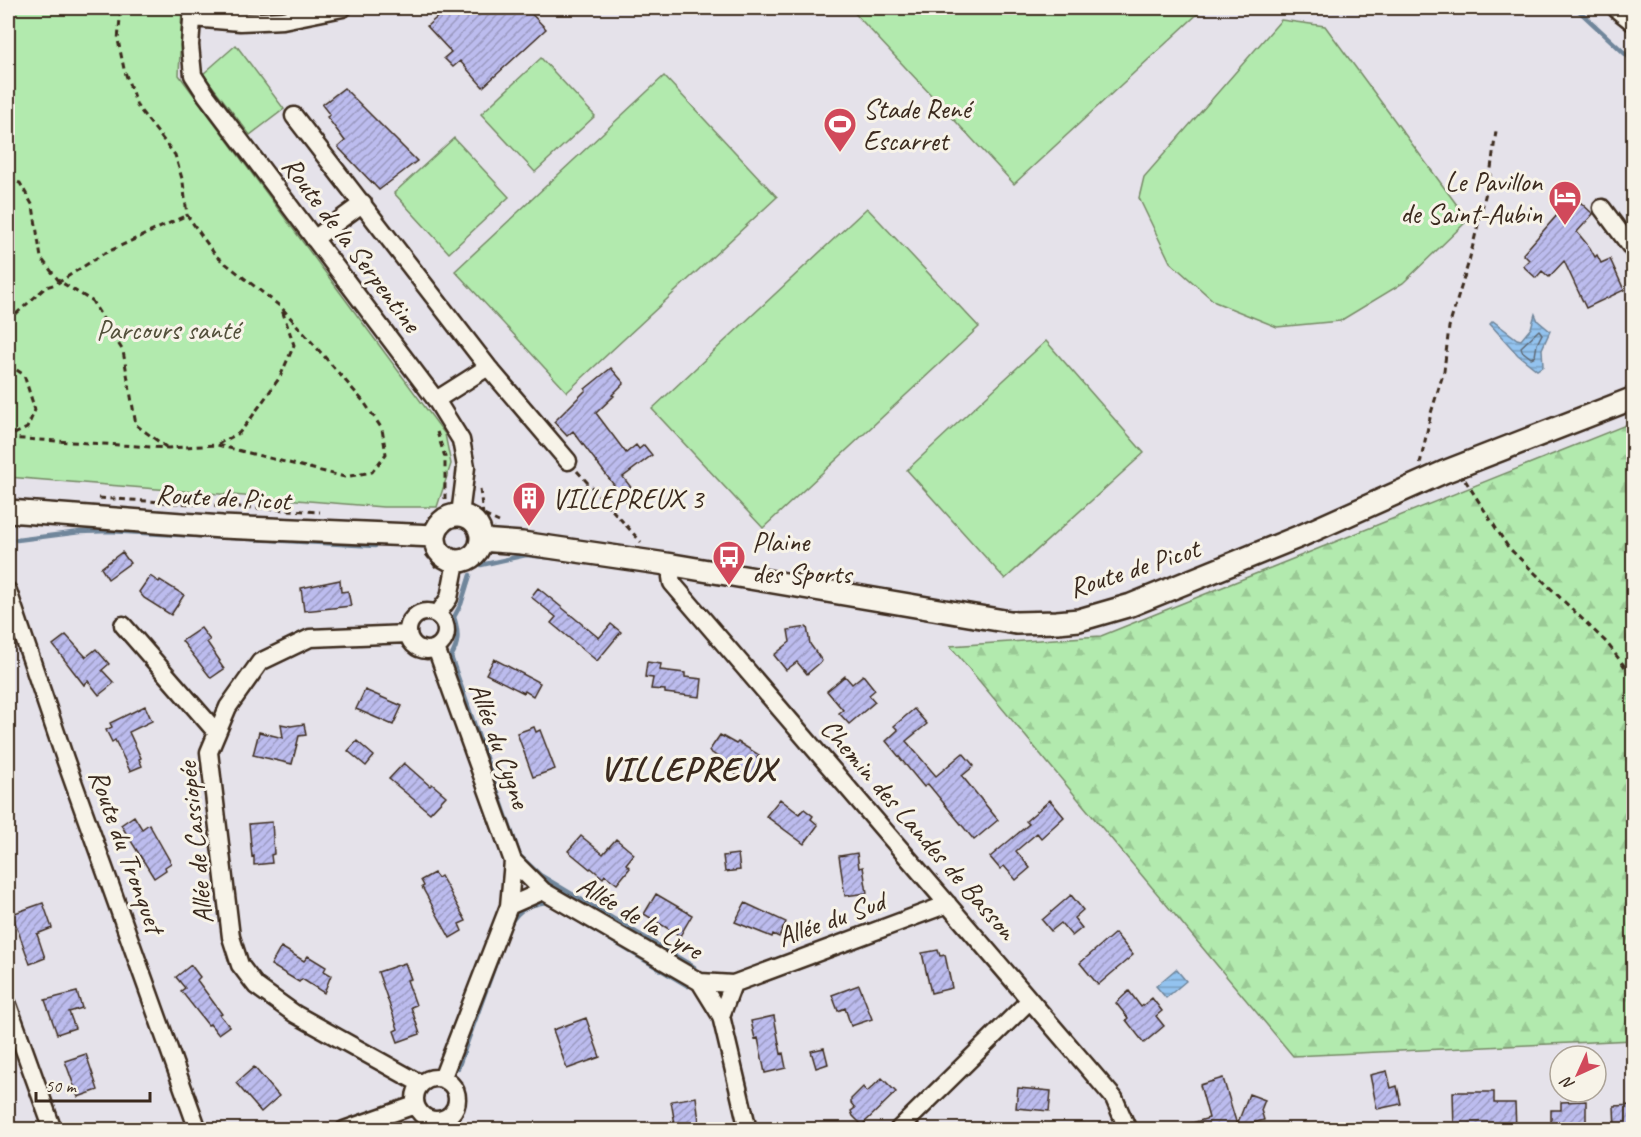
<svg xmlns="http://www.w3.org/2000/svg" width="1641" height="1137" font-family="Caveat,sans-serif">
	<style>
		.green { fill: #b2eaae; stroke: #768a66; stroke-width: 1.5 }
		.forest { fill: url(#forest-firs); stroke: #768a66; stroke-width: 1.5 }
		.water { fill: url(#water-rules); stroke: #70869b; stroke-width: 1.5 }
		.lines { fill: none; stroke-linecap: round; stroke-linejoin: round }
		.shore { stroke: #5e6772; stroke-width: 1.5 }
		.stream { stroke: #70869b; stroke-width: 4.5 }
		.building { fill: url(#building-hatch); stroke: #3b2a1e; stroke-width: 1.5 }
		.minor-casing { stroke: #3b2a1e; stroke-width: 21 }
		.major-casing { stroke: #3b2a1e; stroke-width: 26 }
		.path { stroke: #3b2a1e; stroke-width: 3; stroke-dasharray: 6 4.5; stroke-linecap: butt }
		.minor { stroke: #f7f3e8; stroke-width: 16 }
		.major { stroke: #f7f3e8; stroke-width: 21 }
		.labels { text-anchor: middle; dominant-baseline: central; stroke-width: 6; stroke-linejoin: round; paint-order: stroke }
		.poi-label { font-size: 28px; fill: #3b2a1e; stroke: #f7f3e8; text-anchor: start }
		.street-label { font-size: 28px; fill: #3b2a1e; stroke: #f7f3e8 }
		.park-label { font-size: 28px; fill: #53503b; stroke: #f7f3e8 }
		.district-label { font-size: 34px; font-weight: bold; letter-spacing: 1.5px; fill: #3b2a1e; stroke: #f7f3e8 }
	</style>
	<defs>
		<pattern id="forest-firs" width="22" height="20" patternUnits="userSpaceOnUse" patternTransform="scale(1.5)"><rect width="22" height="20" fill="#b2eaae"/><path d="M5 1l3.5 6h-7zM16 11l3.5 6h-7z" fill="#9ac995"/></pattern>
		<pattern id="water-rules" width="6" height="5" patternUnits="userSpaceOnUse" patternTransform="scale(1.5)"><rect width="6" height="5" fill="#93c3ef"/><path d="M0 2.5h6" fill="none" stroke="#799fc1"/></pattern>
		<pattern id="building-hatch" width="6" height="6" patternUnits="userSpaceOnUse" patternTransform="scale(1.5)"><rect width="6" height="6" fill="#bcbcee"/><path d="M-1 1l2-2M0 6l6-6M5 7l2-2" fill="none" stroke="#9a99c0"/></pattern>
	</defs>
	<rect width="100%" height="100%" fill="#e5e2ea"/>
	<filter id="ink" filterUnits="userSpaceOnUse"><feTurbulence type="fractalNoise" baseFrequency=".0167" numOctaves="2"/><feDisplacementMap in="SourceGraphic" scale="12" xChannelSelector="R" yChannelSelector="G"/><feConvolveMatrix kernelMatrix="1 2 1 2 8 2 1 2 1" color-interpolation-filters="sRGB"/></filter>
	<g filter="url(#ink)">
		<path class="green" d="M8,8H182L179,75L445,434L451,464L437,507H383L8,477Z
			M850,8H1204L1014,184Z
			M1281,20L1325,26L1468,220L1403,283L1340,321L1277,327L1215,302L1170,262L1139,198L1144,177Z
			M236,45L284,109L250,135L203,74Z
			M541,58L595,116L535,172L481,114Z
			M664,76L777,197L567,392L455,271Z
			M454,138L509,197L449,253L394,193Z
			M867,208L979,327L763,528L652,409Z
			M1046,341L1144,453L1005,579L907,470Z"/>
		<path class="forest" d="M1633,422V1040L1293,1056L950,646L1101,636Z"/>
		<path class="water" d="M1535,314L1538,321L1550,331L1542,349L1543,366L1537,370L1518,355L1490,324L1493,321L1517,339L1521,340L1531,328Z
			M1176,969L1186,981L1166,998L1156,986Z"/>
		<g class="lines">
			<path class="shore" d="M1539,330L1542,334L1537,344L1535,356L1531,358L1522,351L1521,347Z"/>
			<path class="stream" d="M1576,8L1634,62
				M17,540L80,532L109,531L375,546
				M481,565L526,555L563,559
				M470,575L461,604L454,617C459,633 459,643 451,657L520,856L540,875L694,967
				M559,909L688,986
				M510,924C519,909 528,905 546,902L549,904
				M458,1068L497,960"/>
		</g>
		<path class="building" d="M448,8H526L546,29L483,87L460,61L453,67L444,58L451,52L427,26Z
			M344,88L417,161L379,190L338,147L345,141L327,117L330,115L322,105Z
			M1580,202L1593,214L1577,232L1590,248L1595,257L1597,255L1601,263L1610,259L1624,290L1586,308L1564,261L1549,277L1542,271L1536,278L1523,266L1529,260L1523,254L1558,214L1565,218Z
			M611,368L624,383L612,395L614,396L596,413L626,453L636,445L639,449L644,445L652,455L623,477L639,498L629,505L573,431L567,436L554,422L586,390L585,389Z
			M122,552L130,563L108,579L101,568Z
			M150,576L159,582L160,580L184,595L171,615L144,598L139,592Z
			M340,580L341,592L348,591L351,606L304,611L301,588Z
			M538,588L599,638L611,624L621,632L597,661L551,623L556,617L531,597Z
			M807,627L810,644L822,661L807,674L797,662L786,670L774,655L790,642L788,630Z
			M201,628L210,640L207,642L220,661L219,662L224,669L211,678L182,641Z
			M66,635L86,657L96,649L109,664L102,670L114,683L99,695L88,681L84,685L53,645Z
			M494,659L540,683L533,696L525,691L524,693L486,674Z
			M647,662L661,664L660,670L685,673V677L702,679L700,697L665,693V690L651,689L653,678L645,677Z
			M863,675L875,690L869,695L875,702L849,724L839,713L843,710L827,691L845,676L852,684Z
			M365,690L402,706L393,725L356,709Z
			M145,706L152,721L129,732L141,758L139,759L142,766L130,771L115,740L112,742L106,730L112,727L110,723Z
			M914,709L927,724L906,741L936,776L963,753L974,766L962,776L998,820L974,840L928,784L924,787L886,741L898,730L894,726Z
			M281,724L291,726L304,724L306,735L299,736L292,764L253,755L259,732L283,738Z
			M534,727L536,732L540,730L555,769L533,777L517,733Z
			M720,735L736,744L738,742L759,755L757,758L763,762L750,783L724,767L725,765L720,762L721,759L709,751Z
			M357,741L374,756L366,766L348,751Z
			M404,763L430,786L432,784L446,796L430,813L389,779Z
			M780,799L799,814L804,809L813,816L811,819L818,825L804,844L766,816Z
			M1050,800L1064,817L1041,838L1037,833L1016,851L1030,868L1016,880L1004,866L1000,869L990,857L1029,824L1026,821Z
			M134,816L142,829L149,824L171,863L165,867L166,870L154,878L121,825Z
			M272,822L274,854L271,855L272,863L254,865V856L252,857L249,824Z
			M581,836L603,854L616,839L634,854L626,864L630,868L617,884L605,875L603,878L591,868L590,869L568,851Z
			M857,853L859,868L863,867L867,893L845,896L839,856Z
			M738,854L740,870L725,872L723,856Z
			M434,873L438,878L441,876L466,921L459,924L462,931L450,938L422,887L424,886L421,880Z
			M656,894L692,915L680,936L644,914Z
			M1071,895L1083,910L1074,918L1082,928L1072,936L1061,923L1051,931L1042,920Z
			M43,903L52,928L37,934L45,958L30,964L12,914Z
			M745,903L786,922L779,937L773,934L772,937L735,922Z
			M1115,933L1133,955L1098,985L1080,963Z
			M281,947L304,961L308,956L326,967L324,971L331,975L324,993L302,979L299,982L271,965Z
			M938,950L940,956L945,955L952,988L931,993L922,953Z
			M405,963L411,979L407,980L416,1005L411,1007L420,1034L398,1042L394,1031L398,1029L378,972Z
			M191,965L200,977L197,980L222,1014L220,1015L229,1026L218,1034L210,1024L208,1025L181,991L185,988L176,977Z
			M859,985L872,1019L851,1026L845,1008L838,1011L832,995Z
			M1129,991L1141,1007L1152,998L1162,1011L1156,1016L1164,1026L1144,1043L1126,1020L1128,1018L1116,1003Z
			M77,992L82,1008L69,1012L75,1028L57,1034L45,1000Z
			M774,1016L781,1054L783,1053L786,1068L765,1073L758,1038L755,1039L751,1021Z
			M586,1018L600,1057L567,1069L553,1030Z
			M824,1048L828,1064L816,1068L811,1051Z
			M86,1054L98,1090L78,1097L65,1061Z
			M254,1067L279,1096L261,1112L236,1083Z
			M1387,1071L1391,1088L1397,1086L1401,1104L1377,1109L1370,1075Z
			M882,1078L896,1092L862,1125L853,1116L851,1111L855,1108L851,1103V1099L863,1087L867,1092Z
			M1223,1078L1237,1125L1249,1094L1265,1100L1261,1110L1264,1120L1238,1127L1239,1130H1183L1182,1126L1209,1118L1200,1085Z
			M1018,1088L1051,1091L1049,1111L1016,1108Z
			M1453,1092H1494V1103H1515L1516,1130H1454Z
			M696,1097L700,1130H676L671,1101Z
			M1586,1101V1127H1551V1110H1561V1102Z
			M1634,1105V1130H1615L1614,1106Z"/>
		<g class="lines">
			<defs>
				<path id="minor" d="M193,8L190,45L193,75L206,95L436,400L461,440L466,467L460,515
					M192,18L240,22L283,20L343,8
					M294,116L488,367L568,461
					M1602,208L1634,251
					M314,239L363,203
					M436,400L488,367
					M673,565L671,577L672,583L1114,1098L1128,1130
					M8,591L65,759L198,1130
					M408 631a19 19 0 1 1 38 0a19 19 0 1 1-38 0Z
					M437,615L449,598L456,562
					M123,625L217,733
					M408,634L310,638L260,662L228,707L209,752L231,937L240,965L256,986L295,1014L421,1084
					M436,648L513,861
					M509,906L543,891
					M700,982L733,984L948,904
					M8,1005L53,1130
					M721,1016L733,984
					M415 1099a21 21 0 1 1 42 0a21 21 0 1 1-42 0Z
					M442,1079L509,906L513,861L543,891L700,982L721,1016L748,1130
					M344,1130L415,1105
					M898,1130L1030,1000"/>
				<path id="major" d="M1619,8L1634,20
					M8,511L222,527L435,536
					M435 538a23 23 0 1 1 46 0a23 23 0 1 1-46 0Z
					M481,540L522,543L673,565L1016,623L1057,622L1079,620L1131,605L1303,535L1444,472L1634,398"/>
			</defs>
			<use href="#minor" class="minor-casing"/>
			<use href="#major" class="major-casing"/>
			<path class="path" d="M8,179L20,183L33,206L41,258L59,281L92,301L123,351L136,425L166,447
				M8,321L46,287L56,284L103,254L187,215
				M8,364L24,375L35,410L27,428L8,437
				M437,432L445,457V499
				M8,438L168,448L217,445L345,477L372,472L386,454L382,429L364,402L281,307L216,256L187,215L183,182L175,155L137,106L124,69L118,40L121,8
				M218,444L239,433L249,421L280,377L294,345L282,310
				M1420,464L1431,413L1444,371L1449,327L1469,261L1490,176L1496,131
				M577,471L641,542
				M1465,480L1508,547L1607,643L1634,679
				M8,489L15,493
				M480,489L483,515
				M99,498L320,512
				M475,511L499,522
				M428,518L446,509
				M426,554L438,570
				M414,616L424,603"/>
			<use href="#minor" class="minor"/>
			<use href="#major" class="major"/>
		</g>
	</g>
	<defs>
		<symbol id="stadium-pin" viewBox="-11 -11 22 30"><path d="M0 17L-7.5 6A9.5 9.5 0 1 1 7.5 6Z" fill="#d1495b" stroke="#f7f3e8"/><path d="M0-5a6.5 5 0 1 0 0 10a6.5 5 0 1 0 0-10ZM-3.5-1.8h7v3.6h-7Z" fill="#fff"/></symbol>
		<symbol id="hotel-pin" viewBox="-11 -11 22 30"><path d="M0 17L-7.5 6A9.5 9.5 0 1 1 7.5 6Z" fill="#d1495b" stroke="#f7f3e8"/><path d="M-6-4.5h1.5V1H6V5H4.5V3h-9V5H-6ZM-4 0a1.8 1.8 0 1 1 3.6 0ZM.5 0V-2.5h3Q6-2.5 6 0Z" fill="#fff"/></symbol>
		<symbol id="building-pin" viewBox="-11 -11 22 30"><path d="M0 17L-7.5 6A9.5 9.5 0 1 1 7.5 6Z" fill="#d1495b" stroke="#f7f3e8"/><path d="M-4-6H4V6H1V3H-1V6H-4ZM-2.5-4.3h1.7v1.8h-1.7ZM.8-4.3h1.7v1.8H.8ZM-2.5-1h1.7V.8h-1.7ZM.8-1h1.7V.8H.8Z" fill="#fff"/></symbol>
		<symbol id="bus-pin" viewBox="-11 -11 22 30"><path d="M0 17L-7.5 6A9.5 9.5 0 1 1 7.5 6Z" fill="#d1495b" stroke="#f7f3e8"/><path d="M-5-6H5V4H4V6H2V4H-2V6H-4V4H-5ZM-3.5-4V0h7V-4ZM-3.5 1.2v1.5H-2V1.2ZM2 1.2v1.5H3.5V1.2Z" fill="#fff"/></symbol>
	</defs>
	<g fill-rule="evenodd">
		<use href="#stadium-pin" x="821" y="105" width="38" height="52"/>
		<use href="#hotel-pin" x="1546" y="178" width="38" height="52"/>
		<use href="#building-pin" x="510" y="479" width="38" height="52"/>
		<use href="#bus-pin" x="710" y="538" width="38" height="52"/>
	</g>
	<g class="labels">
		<g class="poi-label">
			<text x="863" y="108">Stade René<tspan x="863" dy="32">Escarret</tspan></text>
			<text x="1542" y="181" text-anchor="end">Le Pavillon<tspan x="1542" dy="32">de Saint-Aubin</tspan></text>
			<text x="552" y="498">VILLEPREUX 3</text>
			<text x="752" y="541">Plaine<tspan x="752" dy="32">des Sports</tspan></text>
		</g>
		<g class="street-label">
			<text transform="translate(352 244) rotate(53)">Route de la Serpentine</text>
			<text transform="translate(223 497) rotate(3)">Route de Picot</text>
			<text transform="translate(1134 568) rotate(-18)">Route de Picot</text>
			<text transform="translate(500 745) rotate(70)">Allée du Cygne</text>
			<text transform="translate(919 829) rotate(49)">Chemin des Landes de Basson</text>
			<text transform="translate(195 843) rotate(-96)">Allée de Cassiopée</text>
			<text transform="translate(127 851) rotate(70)">Route du Tronquet</text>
			<text transform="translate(640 917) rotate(30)">Allée de la Lyre</text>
			<text transform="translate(831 919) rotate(-20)">Allée du Sud</text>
		</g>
		<g class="park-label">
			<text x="168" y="329">Parcours santé</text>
		</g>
		<g class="district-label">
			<text x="688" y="768">VILLEPREUX</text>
		</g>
	</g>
	<rect width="1641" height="1137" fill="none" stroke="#f7f3e8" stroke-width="30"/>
	<rect x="15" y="15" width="1611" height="1107" fill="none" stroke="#3b2a1e" stroke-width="2" filter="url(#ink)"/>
	<g transform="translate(1578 1074) rotate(225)"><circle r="28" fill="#f7f3e8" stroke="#aca397" stroke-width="1.5"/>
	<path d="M0-4.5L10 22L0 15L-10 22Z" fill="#d1495b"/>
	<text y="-9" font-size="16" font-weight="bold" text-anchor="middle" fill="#3b2a1e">N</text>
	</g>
	<path d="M36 1092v9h114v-9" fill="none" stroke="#3b2a1e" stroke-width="3"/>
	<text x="45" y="1092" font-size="18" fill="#3b2a1e" stroke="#f7f3e8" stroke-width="4.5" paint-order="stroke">50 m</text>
</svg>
